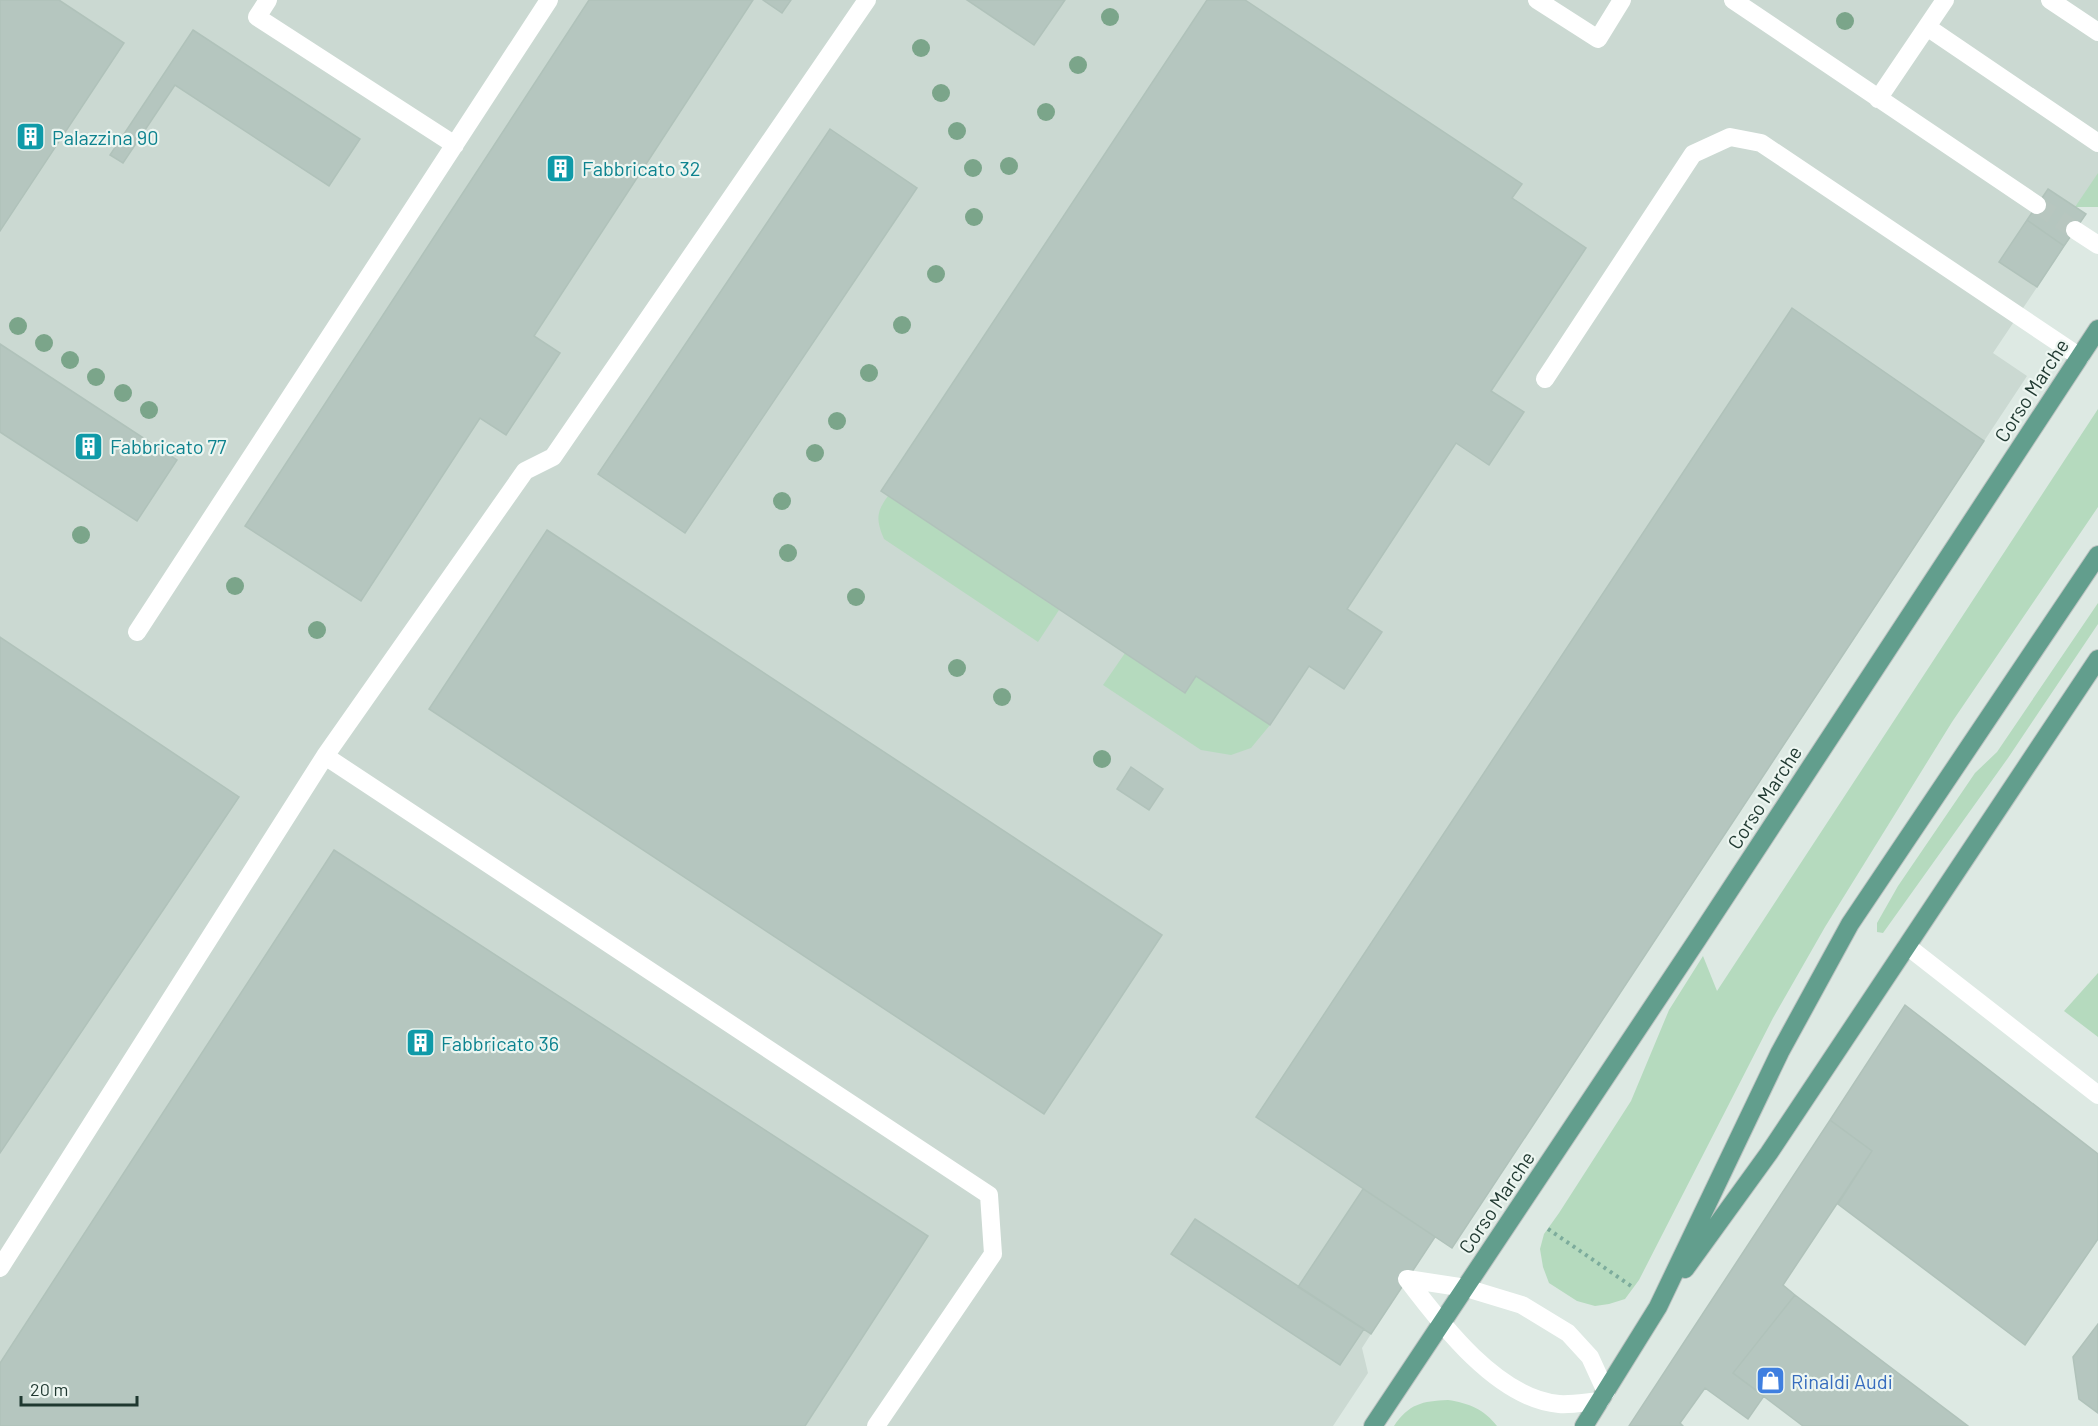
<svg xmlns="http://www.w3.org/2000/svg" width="2098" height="1426" font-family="Barlow,sans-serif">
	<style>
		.built { fill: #cbd9d2 }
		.green { fill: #b5dabe }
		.building { fill: #b5c6bf; stroke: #b0c2ba; stroke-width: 1.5 }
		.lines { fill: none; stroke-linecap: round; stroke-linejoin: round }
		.minor-tunnel { stroke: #b7c6bf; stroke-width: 18; stroke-dasharray: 18 9; stroke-linecap: butt }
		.major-casing { stroke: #bcc3c1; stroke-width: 20 }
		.path { stroke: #7dac9c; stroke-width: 4; stroke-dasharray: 3 4.5; stroke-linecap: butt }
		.minor { stroke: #fff; stroke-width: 18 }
		.major { stroke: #629e8d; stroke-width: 18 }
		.tree { fill: #7ba58a }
		.labels { text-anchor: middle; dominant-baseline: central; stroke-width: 4.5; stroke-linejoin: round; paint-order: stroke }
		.culture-label { font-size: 20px; fill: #0d838f; stroke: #edf6f1; text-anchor: start }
		.street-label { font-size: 20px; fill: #1f3830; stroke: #edf6f1 }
		.shop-label { font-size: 20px; fill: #366cbe; stroke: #edf6f1; text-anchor: start }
	</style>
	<rect width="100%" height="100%" fill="#dde9e3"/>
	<path class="built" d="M0,0H2098V174L2076,207L2086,214L1993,353L2027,376L1452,1248L1435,1237L1371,1334L1362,1348L1368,1373L1333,1426H0Z"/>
	<path class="green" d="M2098,173V207H2075Z
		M2098,409V507L1952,722L1825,927L1773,1018L1639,1280L1625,1299L1609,1304L1595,1306L1577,1301L1549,1283L1543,1267L1540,1249L1544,1234L1559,1213L1631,1101L1669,1010L1703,956L1717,991Z
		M888,496L1059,610L1038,642L884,539C876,520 876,512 888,496Z
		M2098,603V624L2008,758L1883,933L1877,932V923L1898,886L1975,773L1997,752Z
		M1125,653L1184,693L1196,676L1270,725L1251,748L1231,755L1201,750L1103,685Z
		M2098,973V1037L2064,1011Z
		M1448,1400C1468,1403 1484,1409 1497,1426H1394C1409,1404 1422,1401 1448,1400Z"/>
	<path class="building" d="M0,0H59L124,43L0,231Z
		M589,0H753L534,336L560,353L506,435L480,418L361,601L245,526Z
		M763,0H791L782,13Z
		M967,0H1065L1034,45Z
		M1207,0H1245L1522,184L1512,198L1586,248L1491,391L1524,412L1489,465L1456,443L1347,609L1382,632L1344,689L1309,666L1270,725L1196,676L1185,693L881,491Z
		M193,30L360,139L329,186L175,85L123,163L110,155Z
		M830,129L917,188L685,533L598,474Z
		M2048,189L2086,214L2064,246L2027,220Z
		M2027,220L2064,246L2037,287L1999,262Z
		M1792,308L1984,441L1452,1248L1256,1117Z
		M0,344L177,460L137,521L0,432Z
		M547,530L1162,935L1044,1114L429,709Z
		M0,637L239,797L0,1153Z
		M1131,767L1163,789L1149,810L1117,789Z
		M334,850L928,1236L805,1426H0V1363Z
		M1905,1005L2098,1154V1239L2025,1345L1838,1204L1872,1151L1830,1120Z
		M1830,1120L1872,1151L1783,1285L1795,1295L1733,1373L1764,1396L1748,1419L1705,1388L1680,1423L1683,1426H1629Z
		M1363,1189L1435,1237L1371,1334L1298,1287Z
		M1195,1219L1364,1329L1340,1365L1171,1254Z
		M1795,1295L1968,1426H1803L1733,1373Z
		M2098,1324V1413L2079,1399L2073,1357Z"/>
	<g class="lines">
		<path class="minor-tunnel" d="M2037,205L2075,230"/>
		<defs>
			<path id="major" d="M1685,1269L1769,1153L2098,659
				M1373,1426L1697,940L2098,329
				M1584,1426L1658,1307L1780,1052L1850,924L2098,555"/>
		</defs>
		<use href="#major" class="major-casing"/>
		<path class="path" d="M1548,1229L1634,1288"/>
		<path class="minor" d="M268,0L257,17L455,145
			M1537,0L1598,39L1622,0
			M1733,0L2037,205
			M2050,0L2098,32
			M1927,27L2098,143
			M1878,99L1945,0
			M2075,230L2098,245
			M1545,379L1693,154L1730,137L1761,143L2080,357
			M137,632L549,0
			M325,756L989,1195L993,1254L876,1426
			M1907,946L2098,1095
			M0,1268L325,756L525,471L553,457L867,0
			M1407,1279C1441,1324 1498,1399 1559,1404C1572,1405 1587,1402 1600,1401
			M1407,1279L1466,1288L1522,1305L1568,1333L1590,1357L1606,1392"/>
		<use href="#major" class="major"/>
	</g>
	<g class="tree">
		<circle cx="1110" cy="17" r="9"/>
		<circle cx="1845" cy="21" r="9"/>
		<circle cx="921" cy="48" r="9"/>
		<circle cx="1078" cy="65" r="9"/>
		<circle cx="941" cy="93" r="9"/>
		<circle cx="1046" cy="112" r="9"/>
		<circle cx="957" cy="131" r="9"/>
		<circle cx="1009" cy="166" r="9"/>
		<circle cx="973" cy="168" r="9"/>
		<circle cx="974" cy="217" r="9"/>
		<circle cx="936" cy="274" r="9"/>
		<circle cx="902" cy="325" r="9"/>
		<circle cx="18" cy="326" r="9"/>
		<circle cx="44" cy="343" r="9"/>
		<circle cx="70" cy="360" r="9"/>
		<circle cx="869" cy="373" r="9"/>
		<circle cx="96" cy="377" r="9"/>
		<circle cx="123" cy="393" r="9"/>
		<circle cx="149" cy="410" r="9"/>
		<circle cx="837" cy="421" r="9"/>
		<circle cx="815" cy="453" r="9"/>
		<circle cx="782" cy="501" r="9"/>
		<circle cx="81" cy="535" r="9"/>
		<circle cx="788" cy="553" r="9"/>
		<circle cx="235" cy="586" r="9"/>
		<circle cx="856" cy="597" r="9"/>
		<circle cx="317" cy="630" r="9"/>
		<circle cx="957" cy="668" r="9"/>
		<circle cx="1002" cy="697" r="9"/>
		<circle cx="1102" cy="759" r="9"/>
	</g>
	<defs>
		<symbol id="building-square" viewBox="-11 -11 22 22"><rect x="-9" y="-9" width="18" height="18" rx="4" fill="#0f9aa8" stroke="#edf6f1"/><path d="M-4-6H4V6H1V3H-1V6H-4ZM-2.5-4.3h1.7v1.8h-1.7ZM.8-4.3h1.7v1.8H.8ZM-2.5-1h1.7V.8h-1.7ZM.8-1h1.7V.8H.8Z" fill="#fff"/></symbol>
		<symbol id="shop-square" viewBox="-11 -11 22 22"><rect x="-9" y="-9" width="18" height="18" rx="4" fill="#3f7fe0" stroke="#edf6f1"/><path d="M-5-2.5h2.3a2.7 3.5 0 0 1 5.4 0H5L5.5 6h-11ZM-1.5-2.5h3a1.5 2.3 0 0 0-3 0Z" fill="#fff"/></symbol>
	</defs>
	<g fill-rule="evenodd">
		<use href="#building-square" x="14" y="120" width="33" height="33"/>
		<use href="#building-square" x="544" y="152" width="33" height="33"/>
		<use href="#building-square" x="72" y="430" width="33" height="33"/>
		<use href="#building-square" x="404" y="1026" width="33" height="33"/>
		<use href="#shop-square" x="1754" y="1364" width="33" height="33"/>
	</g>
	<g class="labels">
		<g class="culture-label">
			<text x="52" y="137">Palazzina 90</text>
			<text x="582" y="168">Fabbricato 32</text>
			<text x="110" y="446">Fabbricato 77</text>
			<text x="441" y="1043">Fabbricato 36</text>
		</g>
		<g class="street-label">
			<text transform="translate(2031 390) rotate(-57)">Corso Marche</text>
			<text transform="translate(1764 797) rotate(-57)">Corso Marche</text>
			<text transform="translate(1496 1202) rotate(-56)">Corso Marche</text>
		</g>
		<g class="shop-label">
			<text x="1791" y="1381">Rinaldi Audi</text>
		</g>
	</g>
	<path d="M21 1396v9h116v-9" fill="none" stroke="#1f3830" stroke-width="3"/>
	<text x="30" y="1396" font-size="18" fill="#1f3830" stroke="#edf6f1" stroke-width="4.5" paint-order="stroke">20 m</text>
</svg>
